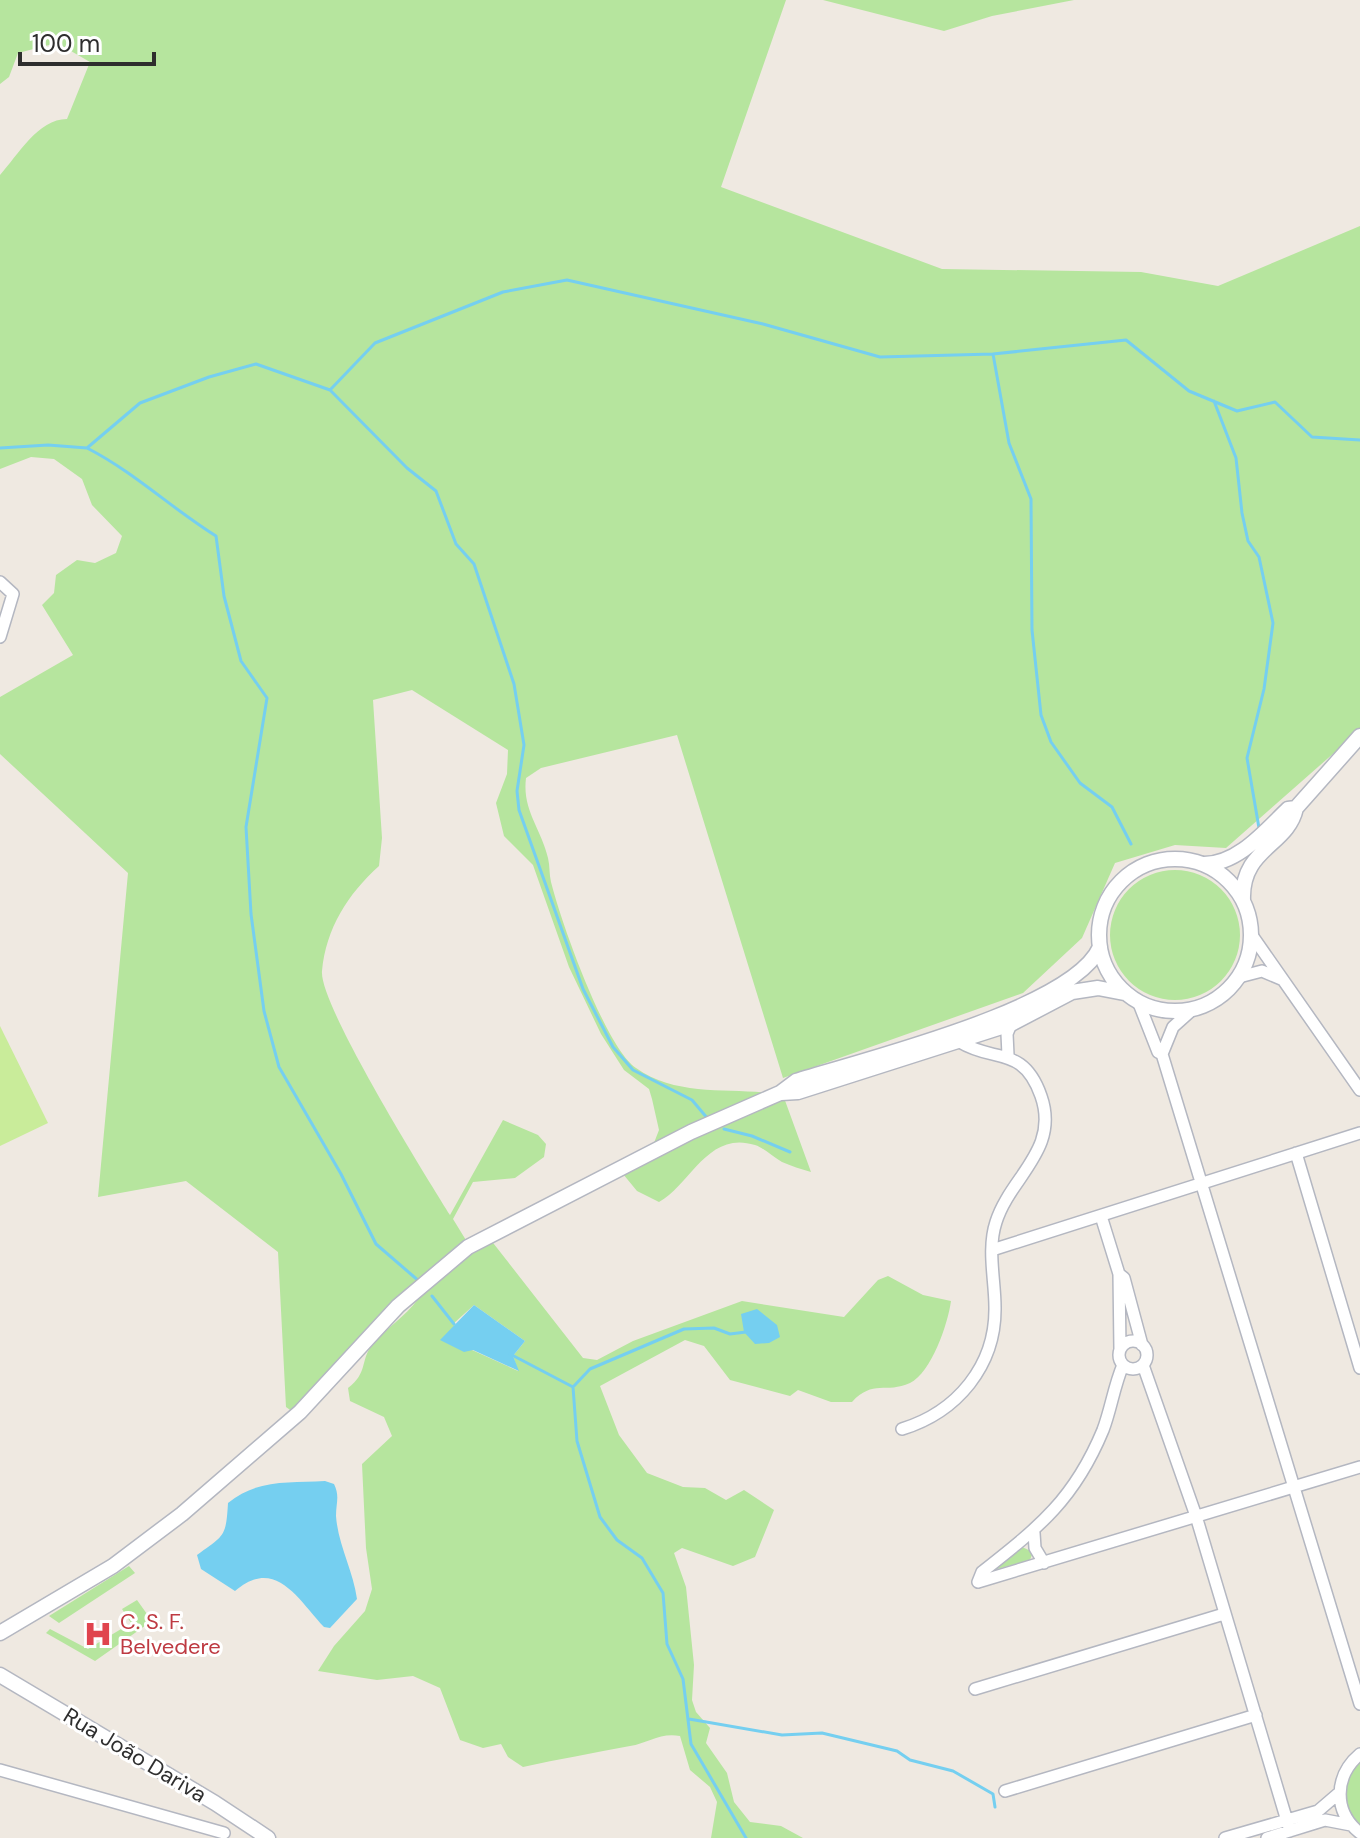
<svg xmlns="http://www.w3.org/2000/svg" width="1360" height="1838" font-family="'DM Sans',sans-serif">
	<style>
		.green { fill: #b6e59e; fill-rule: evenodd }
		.pitch { fill: #c9ec9a }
		.water { fill: #75cff0 }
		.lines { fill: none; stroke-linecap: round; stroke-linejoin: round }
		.stream { stroke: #75cff0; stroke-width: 3 }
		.minor-casing { stroke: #b4b7c1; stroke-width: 14 }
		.tertiary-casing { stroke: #b4b7c1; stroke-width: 17 }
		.minor { stroke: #fff; stroke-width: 11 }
		.tertiary { stroke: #fff; stroke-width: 14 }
		.labels { text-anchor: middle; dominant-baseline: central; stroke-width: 6; stroke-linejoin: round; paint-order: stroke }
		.health-label { font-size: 22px; fill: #be3a42; stroke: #fff; text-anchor: start }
		.street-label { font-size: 22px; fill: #2e2e2e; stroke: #fff }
	</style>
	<rect width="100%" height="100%" fill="#efe9e1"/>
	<path class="green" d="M0,0H786L721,187L942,269L1141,272L1218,286L1360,226V730L1226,848L1175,845L1115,863L1082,938L1023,993L783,1078L677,735L541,768L526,778C522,810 541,828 548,858C550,866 549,874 551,882C561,922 605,1047 636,1068C680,1099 734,1086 783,1095L811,1172C801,1169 791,1166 782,1162C773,1157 764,1148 755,1145C708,1130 691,1184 659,1202L637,1191L623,1174L652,1148L659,1130L652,1099L649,1089L624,1070L601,1034L569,967L533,865L504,836L496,803L507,774L508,750L412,690L373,700L382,838L379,866C348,894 326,928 322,971C319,1005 427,1178 450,1215L503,1120L538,1135L546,1144L544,1157L515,1178L473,1182L453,1219L472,1250L490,1239L583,1358L597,1360L633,1341L742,1301L844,1317L878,1280L888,1276L923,1295L951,1301C948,1324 931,1373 910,1383C886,1394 873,1379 852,1402H831L798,1390L790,1396L730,1380L704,1346L685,1340L600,1386L619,1435L647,1473L683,1487L705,1488L726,1500L744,1490L774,1510L755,1557L733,1566L682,1548L674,1553L686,1587L694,1665L692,1700L696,1712L710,1728L706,1743L727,1773L734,1802L750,1822L781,1826L803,1838H711L717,1802L710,1787L690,1770L680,1736C661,1732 648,1743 630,1746C594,1753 559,1759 523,1767L508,1757L501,1744L483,1748L460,1740L440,1688L413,1676L377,1680L318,1671L334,1646L365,1611L372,1589L366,1548L362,1464L392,1436L384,1417L350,1401L348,1388C368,1373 360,1361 372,1345C386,1328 405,1317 418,1299L359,1337L293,1412L286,1407L278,1252L186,1181L98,1197L128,873L0,754V697L73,655L42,605L54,593L56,575L77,560L95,563L116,553L122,536L92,505L82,479L54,459L31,457L0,469V175C18,155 38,119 67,119L90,62L57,43L18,53L9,77L0,84ZM474,1305L525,1341L513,1356L518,1371L472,1350L453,1324Z
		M823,0H1074L992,16L944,31Z
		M1110 935a65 65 0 1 1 130 0a65 65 0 1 1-130 0Z
		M1022,1547L1033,1552L1030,1560L994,1570Z
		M129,1566L135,1573L59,1623L49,1616Z
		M137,1600L152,1621L95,1661L46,1633L50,1629L88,1649L131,1623L122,1609Z
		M1360,1762V1826C1341,1807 1342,1780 1360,1762Z"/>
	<path class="pitch" d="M0,1026L48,1123L0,1146Z"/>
	<path class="water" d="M474,1305L525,1341L513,1356L519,1371L473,1350L464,1352L440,1340Z
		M757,1309L777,1325L780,1337L769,1343L755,1344L744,1332L741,1314Z
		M325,1481L334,1484C340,1496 336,1503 336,1516C338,1545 353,1570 357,1599L330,1628L324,1627C298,1599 275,1556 235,1591L201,1569L197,1555C224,1535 226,1538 228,1503C257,1479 289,1483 325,1481Z"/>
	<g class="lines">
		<path class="stream" d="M993,354L1009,443L1031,499L1032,630L1041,715L1051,742L1080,783L1112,807L1131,844
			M331,391L407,468L436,491L456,544L474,564L514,684L524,745L517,791L519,810L583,989L613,1047L633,1070L692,1100L708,1119
			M1214,401L1236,458L1242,513L1248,541L1259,557L1273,623L1264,689L1247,758L1259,828
			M0,448L48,445L87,448L140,403L209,377L256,364L330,390L375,343L503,292L567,280L763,324L880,357L993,354L1126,340L1189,391L1237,411L1275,402L1312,437L1360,440
			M87,448C134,472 171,508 216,536L224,596L241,661L267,698L246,827L251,914L264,1011L279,1067L341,1174L376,1244L420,1282
			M724,1129L752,1136L790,1152
			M432,1296L454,1324
			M510,1354L573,1387L577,1441L600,1517L617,1540L642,1558L663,1593L667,1644L683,1679L691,1744L746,1838
			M573,1387L590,1369L684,1329L714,1328L730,1334L746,1332
			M689,1719L782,1735L822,1733L897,1751L910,1760L953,1771L993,1794L995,1807"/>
		<defs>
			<path id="minor" d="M0,582L13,594L0,637
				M1251,934L1360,1090
				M1239,977L1262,971L1281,979
				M1138,1001L1158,1052L1162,1054L1360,1704
				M1162,1054L1173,1027L1193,1009
				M1008,1055L1007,1034L1011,1024
				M1296,1153L1360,1368
				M1101,1216L1119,1274L1124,1278L1142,1345
				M992,1250L1360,1133
				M1119,1274L1120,1350
				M1119 1355a14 14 0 1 1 28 0a14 14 0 1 1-28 0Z
				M1143,1365L1196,1516L1290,1831
				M902,1429C957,1412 996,1366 995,1307C995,1280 987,1249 996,1222C1010,1177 1060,1150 1041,1096C1023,1045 994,1063 960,1042
				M1034,1533L1035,1548L1044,1563
				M978,1582L1360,1467
				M978,1582L982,1572C1039,1527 1074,1500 1103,1430C1111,1409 1114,1386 1123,1365
				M975,1689L1224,1614
				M1360,1754C1334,1776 1333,1812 1360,1833
				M0,1770L224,1833
				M1005,1791L1256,1715
				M1225,1838L1318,1811L1339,1793
				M1267,1838L1325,1820L1351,1825"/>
			<path id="tertiary" d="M1099 935a76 76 0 1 1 152 0a76 76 0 1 1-152 0Z
				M1204,864C1238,864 1265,831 1288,809L1296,808L1360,736
				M1243,900C1241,848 1288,846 1296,808
				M781,1093L798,1092L1011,1024L1072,992L1098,988L1124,993
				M0,1633L113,1566L182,1514L300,1412L398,1306L468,1247L691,1132L780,1093L796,1081C862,1060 1073,1009 1100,947
				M0,1675L215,1803L268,1838"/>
		</defs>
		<use href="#minor" class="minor-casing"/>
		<use href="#tertiary" class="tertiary-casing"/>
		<use href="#minor" class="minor"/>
		<use href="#tertiary" class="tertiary"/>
	</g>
	<defs>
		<symbol id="hospital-bare" viewBox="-9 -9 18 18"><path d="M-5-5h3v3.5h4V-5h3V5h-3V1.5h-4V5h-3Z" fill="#e0444e" stroke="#fff" stroke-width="2.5" paint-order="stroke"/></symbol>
	</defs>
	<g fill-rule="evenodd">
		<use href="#hospital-bare" x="78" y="1614" width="40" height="40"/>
	</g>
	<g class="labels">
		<g class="health-label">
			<text x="120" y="1621">C. S. F.<tspan x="120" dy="25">Belvedere</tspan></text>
		</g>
		<g class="street-label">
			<text transform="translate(135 1755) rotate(31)">Rua João Dariva</text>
		</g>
	</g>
	<path d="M20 52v12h134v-12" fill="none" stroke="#2e2e2e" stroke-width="4"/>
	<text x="32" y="52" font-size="24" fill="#2e2e2e" stroke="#ffffff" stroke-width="6" paint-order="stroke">100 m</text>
</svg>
